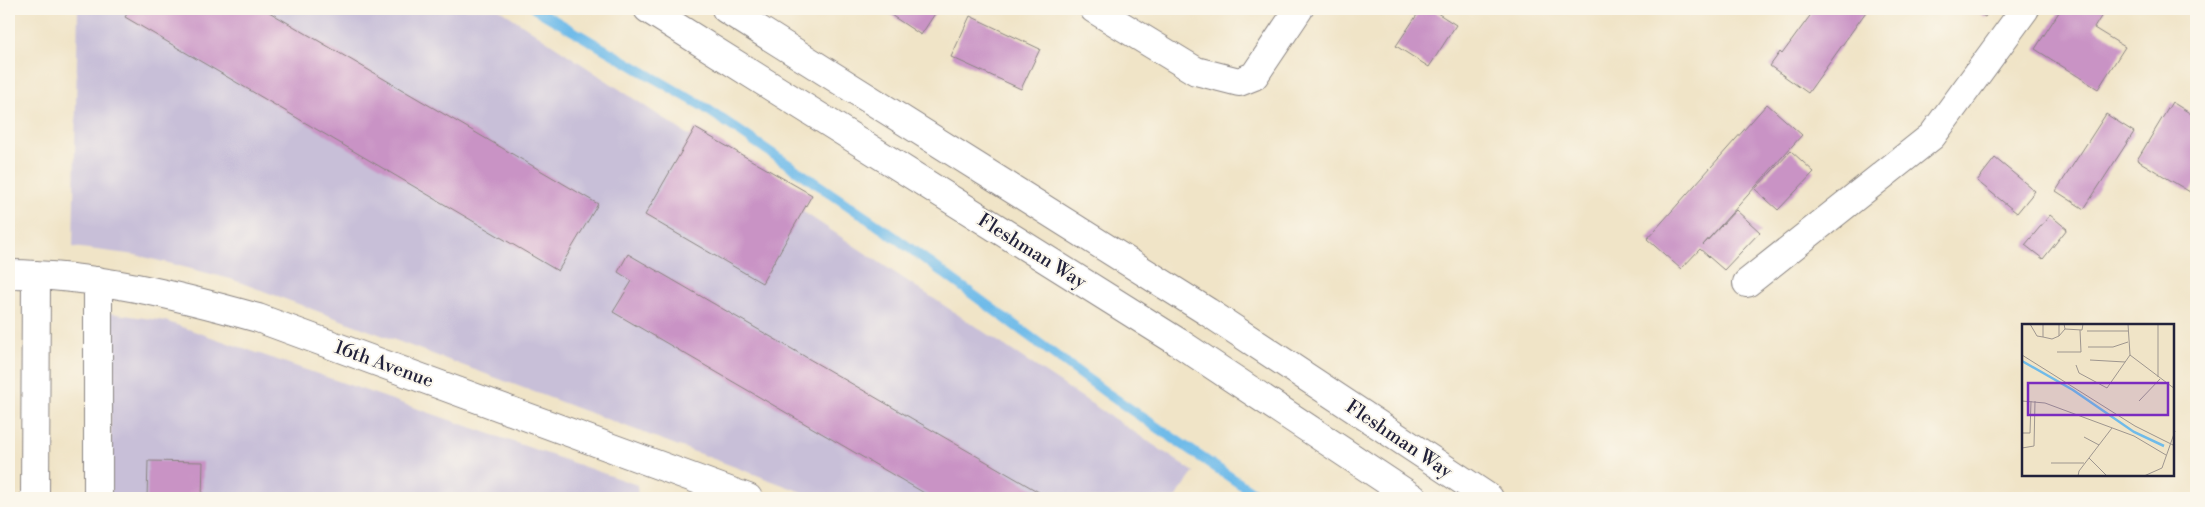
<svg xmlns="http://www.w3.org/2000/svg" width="2205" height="507" font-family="'Libre Bodoni',serif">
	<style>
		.industrial { fill: #c8bfd8 }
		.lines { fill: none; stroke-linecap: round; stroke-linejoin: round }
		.stream { stroke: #70bbe9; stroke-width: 10 }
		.building { fill: #c993c5 }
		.minor-casing { stroke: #898381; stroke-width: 30 }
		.major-casing { stroke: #898381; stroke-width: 30 }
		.minor { stroke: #fff; stroke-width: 28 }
		.major { stroke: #fff; stroke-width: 28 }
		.labels { text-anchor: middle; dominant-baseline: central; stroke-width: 4; stroke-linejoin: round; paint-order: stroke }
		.street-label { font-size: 19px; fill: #22223b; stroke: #fbf7ec }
		.inset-river { fill: none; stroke: #70bbe9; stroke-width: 2.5 }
		.inset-road { fill: none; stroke: #9e968f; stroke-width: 1 }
		.view { fill: #7b2cbf; fill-opacity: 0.15; stroke: #7b2cbf; stroke-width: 2.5 }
		.inset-edge { fill: none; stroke: #22223b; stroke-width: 2.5 }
	</style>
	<rect width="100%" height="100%" fill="#fbf7ec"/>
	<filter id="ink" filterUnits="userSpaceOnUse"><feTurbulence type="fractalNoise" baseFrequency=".02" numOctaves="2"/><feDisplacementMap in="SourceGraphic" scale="10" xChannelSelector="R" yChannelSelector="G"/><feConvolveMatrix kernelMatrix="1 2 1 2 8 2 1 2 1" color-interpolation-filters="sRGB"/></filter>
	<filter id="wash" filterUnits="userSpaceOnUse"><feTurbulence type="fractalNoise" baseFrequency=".0096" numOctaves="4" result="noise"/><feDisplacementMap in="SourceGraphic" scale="20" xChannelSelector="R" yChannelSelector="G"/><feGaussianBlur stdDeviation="1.12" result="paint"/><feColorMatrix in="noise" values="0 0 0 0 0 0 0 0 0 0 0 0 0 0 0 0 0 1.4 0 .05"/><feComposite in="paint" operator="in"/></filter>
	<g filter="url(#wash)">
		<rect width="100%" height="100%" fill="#f0e4c7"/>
		<path class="industrial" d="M78,9H499L1194,472L1175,498H818L231,279L136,255L73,247Z
			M110,313L165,321L637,485L638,498H111Z"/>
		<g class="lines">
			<path class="stream" d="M535,9L704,107L896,238L1108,394L1261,498"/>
		</g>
		<g id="blocks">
			<path class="building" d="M130,9H264L598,204L558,271L125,17Z
				M882,9H938L921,35Z
				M1421,9H1431L1456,25L1429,67L1396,46Z
				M1815,9H1868L1808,93L1770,66L1780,52L1782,54Z
				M1972,9H1991L1985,17Z
				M2061,9H2103L2105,10L2094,28L2125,47L2098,89L2035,49Z
				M970,16L1040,49L1021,89L951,57Z
				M2172,102L2196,117V182L2190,192L2137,160Z
				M1767,104L1802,135L1703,245L1736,210L1760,232L1724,270L1700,249L1681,269L1647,239Z
				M2106,114L2134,132L2084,209L2056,191Z
				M695,128L812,195L762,283L645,215Z
				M1791,151L1814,172L1778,210L1755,189Z
				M1995,158L2035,191L2017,213L1977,181Z
				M2050,215L2067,229L2043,259L2025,245Z
				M628,254L1049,498H933L613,312L632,281L618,272Z
				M148,461L203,462L202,498H147Z"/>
		</g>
	</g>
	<g filter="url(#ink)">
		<use href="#blocks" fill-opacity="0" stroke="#898381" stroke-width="1"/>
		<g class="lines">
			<defs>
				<path id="minor" d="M1094,9L1196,71L1239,82L1254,76L1299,9
					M9,274C95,275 176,295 258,318L748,498
					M1747,283L1932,136L2025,9
					M35,498L36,275
					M98,498V281"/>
				<path id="major" d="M648,9L1178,342L1413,498
					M726,9L1208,312L1489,498"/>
			</defs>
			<use href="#minor" class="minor-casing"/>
			<use href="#major" class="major-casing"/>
			<use href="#minor" class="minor"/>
			<use href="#major" class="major"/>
		</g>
	</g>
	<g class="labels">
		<g class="street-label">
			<text transform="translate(1032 251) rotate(32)">Fleshman Way</text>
			<text transform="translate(384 364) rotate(20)">16th Avenue</text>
			<text transform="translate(1399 439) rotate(34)">Fleshman Way</text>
		</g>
	</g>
	<g transform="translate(2022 324)">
		<rect width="152" height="152" fill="#f0e4c7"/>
		<path class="inset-river" d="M0,37L51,66L112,108L142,122"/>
		<path class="inset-road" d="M8,0L15,12L21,13M21,0V13L30,15L37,12M37,0V12L43,5M42,0L43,5L60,6L61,0M106,0L108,31M136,0V53M65,7H106M66,23H91L106,18M35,28H59L58,6M0,31L113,102L153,122M108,31L153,65M68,36L103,38M54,41L57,49L85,64L108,31M0,77L23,79L112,112L144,131M117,77L138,55M0,109H8L9,77M62,113L77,121M0,124L12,122L13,77M67,134L85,152M29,139H62M56,152L57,147L90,104M122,152L140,144L153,107"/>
		<path class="view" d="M6,59H146V91H6Z"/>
		<rect width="152" height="152" class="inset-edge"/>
	</g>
	<rect width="2205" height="507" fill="none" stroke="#fbf7ec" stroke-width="30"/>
</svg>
